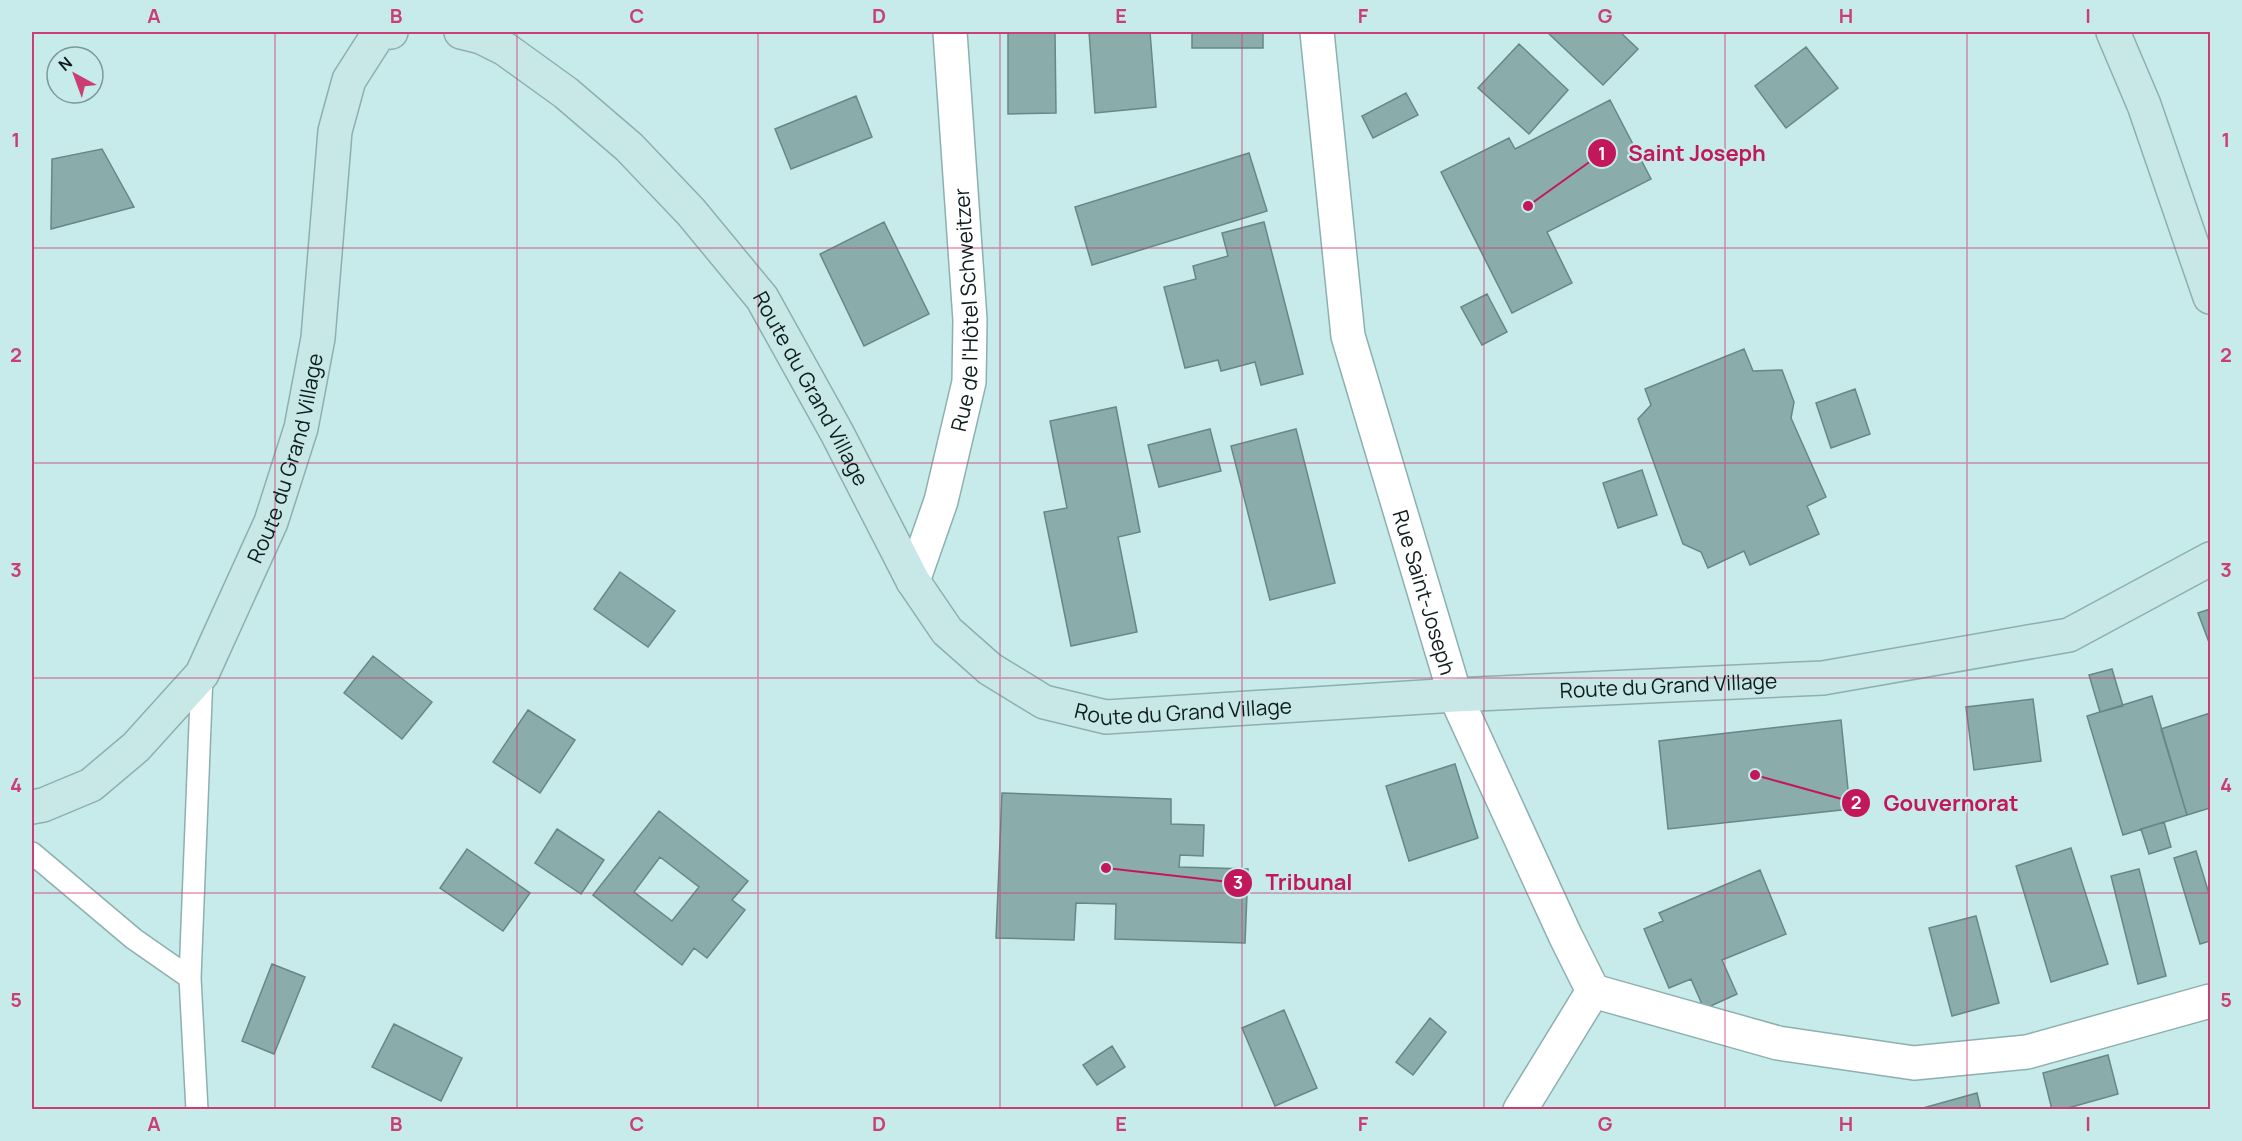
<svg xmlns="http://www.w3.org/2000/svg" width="2242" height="1141" font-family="Manrope,sans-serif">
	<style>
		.building { fill: #8aadac; stroke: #668887; stroke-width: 1.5; fill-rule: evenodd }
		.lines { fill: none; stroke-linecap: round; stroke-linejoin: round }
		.lane-casing { stroke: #8db0af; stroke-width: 24 }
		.street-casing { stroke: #8db0af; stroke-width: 36 }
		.secondary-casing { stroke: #8db0af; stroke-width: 36 }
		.lane { stroke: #fff; stroke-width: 21 }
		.street { stroke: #fff; stroke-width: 33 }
		.secondary { stroke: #c8e8e8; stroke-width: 33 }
		.grid { fill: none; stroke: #ca3e74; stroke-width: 1.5; stroke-opacity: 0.55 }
		.labels { text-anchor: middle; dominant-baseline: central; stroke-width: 4.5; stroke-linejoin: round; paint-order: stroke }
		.street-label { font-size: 21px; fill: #0e1c1c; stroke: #c6ebea }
		.leader { fill: none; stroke: #c2185b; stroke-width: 2 }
		.callout-dot { fill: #c2185b; stroke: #c6ebea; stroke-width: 2 }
		.mark-label { font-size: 18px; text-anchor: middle; font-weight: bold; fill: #fff }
		.callout-label { font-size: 22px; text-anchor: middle; font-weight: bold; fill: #c2185b; stroke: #c6ebea; stroke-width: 4.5; stroke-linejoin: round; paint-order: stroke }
		.neatline { fill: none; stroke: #ca3e74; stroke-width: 2 }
		.grid-label { font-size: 20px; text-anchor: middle; font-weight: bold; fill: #ca3e74 }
	</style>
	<rect width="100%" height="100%" fill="#c6ebea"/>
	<path class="building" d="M1008,32H1055L1056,113L1008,114Z
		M1089,32H1150L1156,107L1095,113Z
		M1192,32H1263V48H1192Z
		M1547,32H1620L1638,49L1603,85Z
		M1519,44L1568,90L1529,134L1478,88Z
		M1806,47L1838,88L1786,128L1755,86Z
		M1406,93L1418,115L1373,138L1362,116Z
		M856,96L872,137L791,169L775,129Z
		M1610,100L1651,179L1547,232L1572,283L1512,313L1441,172L1509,138L1515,149Z
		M102,149L134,207L51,229L52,159Z
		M1249,153L1267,211L1092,265L1075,207Z
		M884,222L929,314L864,346L820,254Z
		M1264,222L1303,374L1261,385L1255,362L1221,371L1218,360L1185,368L1164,287L1196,279L1193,266L1228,256L1222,233Z
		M1487,294L1507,332L1482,345L1461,307Z
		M1744,349L1753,371L1782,370L1794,402L1791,418L1826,497L1807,506L1819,534L1750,565L1744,551L1708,568L1701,552L1683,544L1638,419L1651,405L1645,389Z
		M1855,389L1870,434L1831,448L1816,403Z
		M1116,407L1140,532L1118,537L1137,632L1071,646L1044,512L1067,508L1050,421Z
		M1210,429L1221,471L1159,487L1148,445Z
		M1296,429L1335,583L1270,600L1231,446Z
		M1642,470L1657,515L1618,528L1603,483Z
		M620,572L675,611L648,647L594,609Z
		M2210,609V645L2198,613Z
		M373,656L432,702L402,739L344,693Z
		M2112,669L2123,706L2100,712L2089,675Z
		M2152,696L2187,815L2123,835L2087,716Z
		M2033,699L2041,761L1974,770L1966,707Z
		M528,710L575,740L540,793L493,762Z
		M2210,713V808L2187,815L2161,729Z
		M1841,720L1850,809L1668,829L1659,741Z
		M1455,764L1478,838L1409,861L1386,786Z
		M1002,793L1171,799V824L1204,825L1203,856L1180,855L1179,867L1248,869L1245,943L1115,939L1116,904L1076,903L1074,940L996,938Z
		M659,811L748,881L732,900L745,910L707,958L694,948L682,965L593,895ZM660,857L699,887L672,921L634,892Z
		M2164,822L2171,847L2149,854L2141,829Z
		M557,829L604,860L581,894L535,863Z
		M2071,848L2108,964L2051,982L2016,866Z
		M467,849L530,893L503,931L440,888Z
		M2196,851L2210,897V941L2200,944L2174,858Z
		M2139,869L2166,976L2138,984L2111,876Z
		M1760,870L1786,934L1722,960L1737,994L1704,1009L1691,979L1669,988L1644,929L1663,921L1659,913Z
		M1976,916L1999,1003L1952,1016L1929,928Z
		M272,964L305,977L274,1054L242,1041Z
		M1284,1010L1317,1088L1275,1106L1242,1028Z
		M1430,1018L1446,1032L1413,1075L1396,1062Z
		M394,1024L462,1058L441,1101L372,1067Z
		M1112,1046L1125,1067L1097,1085L1083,1065Z
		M2108,1055L2118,1094L2061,1110H2052L2043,1073Z
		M1977,1093L1981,1110H1916Z"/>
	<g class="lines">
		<defs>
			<path id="lane" d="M32,853L134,939L190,978L197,1110
				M190,978L202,674"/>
			<g id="street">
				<path id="s1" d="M1317,32L1348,336L1455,695L1565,935L1593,991L1520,1110"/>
				<path id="s2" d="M913,581L941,501L969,382L970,320L950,32"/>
				<path d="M1593,991L1778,1043L1914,1063L2027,1052L2210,1001"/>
			</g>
			<g id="secondary">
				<path id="s3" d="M461,32L481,37L505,49L566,93L629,147L691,212L762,298L837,433L913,581L947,631L990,669L1044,702L1106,717L1455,695L1823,678L2069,635L2210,559"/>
				<path d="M2113,32L2144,105L2210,297"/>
				<path id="s4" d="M32,807L43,805L91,785L136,747L202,674L271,522L301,428L318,338L335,131L349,80L379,33L391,32"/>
			</g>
		</defs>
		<use href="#lane" class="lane-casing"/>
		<use href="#street" class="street-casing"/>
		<use href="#secondary" class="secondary-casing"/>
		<use href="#lane" class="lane"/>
		<use href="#street" class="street"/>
		<use href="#secondary" class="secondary"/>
	</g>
	<path class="grid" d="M275,32V1110M517,32V1110M758,32V1110M1000,32V1110M1242,32V1110M1484,32V1110M1725,32V1110M1967,32V1110M32,248H2210M32,463H2210M32,678H2210M32,893H2210"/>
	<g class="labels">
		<g class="street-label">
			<text stroke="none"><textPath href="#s2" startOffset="279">Rue de l'Hôtel Schweitzer</textPath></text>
			<text stroke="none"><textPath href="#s3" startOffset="510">Route du Grand Village</textPath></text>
			<text stroke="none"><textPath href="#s4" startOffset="453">Route du Grand Village</textPath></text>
			<text stroke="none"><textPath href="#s1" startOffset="573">Rue Saint-Joseph</textPath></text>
			<text stroke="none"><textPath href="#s3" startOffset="1536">Route du Grand Village</textPath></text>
			<text stroke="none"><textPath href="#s3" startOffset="1050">Route du Grand Village</textPath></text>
		</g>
	</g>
	<path class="leader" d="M1528 206L1602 153M1755 775L1856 803M1106 868L1238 883"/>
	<g class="callout-dot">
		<circle cx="1528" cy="206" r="6"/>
		<circle cx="1755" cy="775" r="6"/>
		<circle cx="1106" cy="868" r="6"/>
		<circle cx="1602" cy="153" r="15"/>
		<circle cx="1856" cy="803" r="15"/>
		<circle cx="1238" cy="883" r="15"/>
	</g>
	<g class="mark-label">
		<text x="1602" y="160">1</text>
		<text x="1856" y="809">2</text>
		<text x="1238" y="889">3</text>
	</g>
	<g class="callout-label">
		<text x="1697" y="161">Saint Joseph</text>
		<text x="1951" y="811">Gouvernorat</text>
		<text x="1309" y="890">Tribunal</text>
	</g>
	<rect width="2242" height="1141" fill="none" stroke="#c6ebea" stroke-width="66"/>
	<g transform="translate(75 75) rotate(319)"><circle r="28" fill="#c6ebea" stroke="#7c9898" stroke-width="1.5"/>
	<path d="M0-4.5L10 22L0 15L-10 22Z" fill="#ca3e74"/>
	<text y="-9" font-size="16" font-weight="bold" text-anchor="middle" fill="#0e1c1c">N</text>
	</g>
	<rect x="33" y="33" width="2176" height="1075" class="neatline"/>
	<g class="grid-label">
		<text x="154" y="23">A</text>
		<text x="396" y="23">B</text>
		<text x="637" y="23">C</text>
		<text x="879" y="23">D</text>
		<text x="1121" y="23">E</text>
		<text x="1363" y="23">F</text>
		<text x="1605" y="23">G</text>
		<text x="1846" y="23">H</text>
		<text x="2088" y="23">I</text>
		<text x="16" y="147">1</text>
		<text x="2226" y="147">1</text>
		<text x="16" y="362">2</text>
		<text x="2226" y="362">2</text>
		<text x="16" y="577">3</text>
		<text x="2226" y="577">3</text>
		<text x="16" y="792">4</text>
		<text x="2226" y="792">4</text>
		<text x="16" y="1007">5</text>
		<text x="2226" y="1007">5</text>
		<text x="154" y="1131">A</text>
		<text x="396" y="1131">B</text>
		<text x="637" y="1131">C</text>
		<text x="879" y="1131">D</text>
		<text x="1121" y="1131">E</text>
		<text x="1363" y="1131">F</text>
		<text x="1605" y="1131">G</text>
		<text x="1846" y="1131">H</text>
		<text x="2088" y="1131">I</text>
	</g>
</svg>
